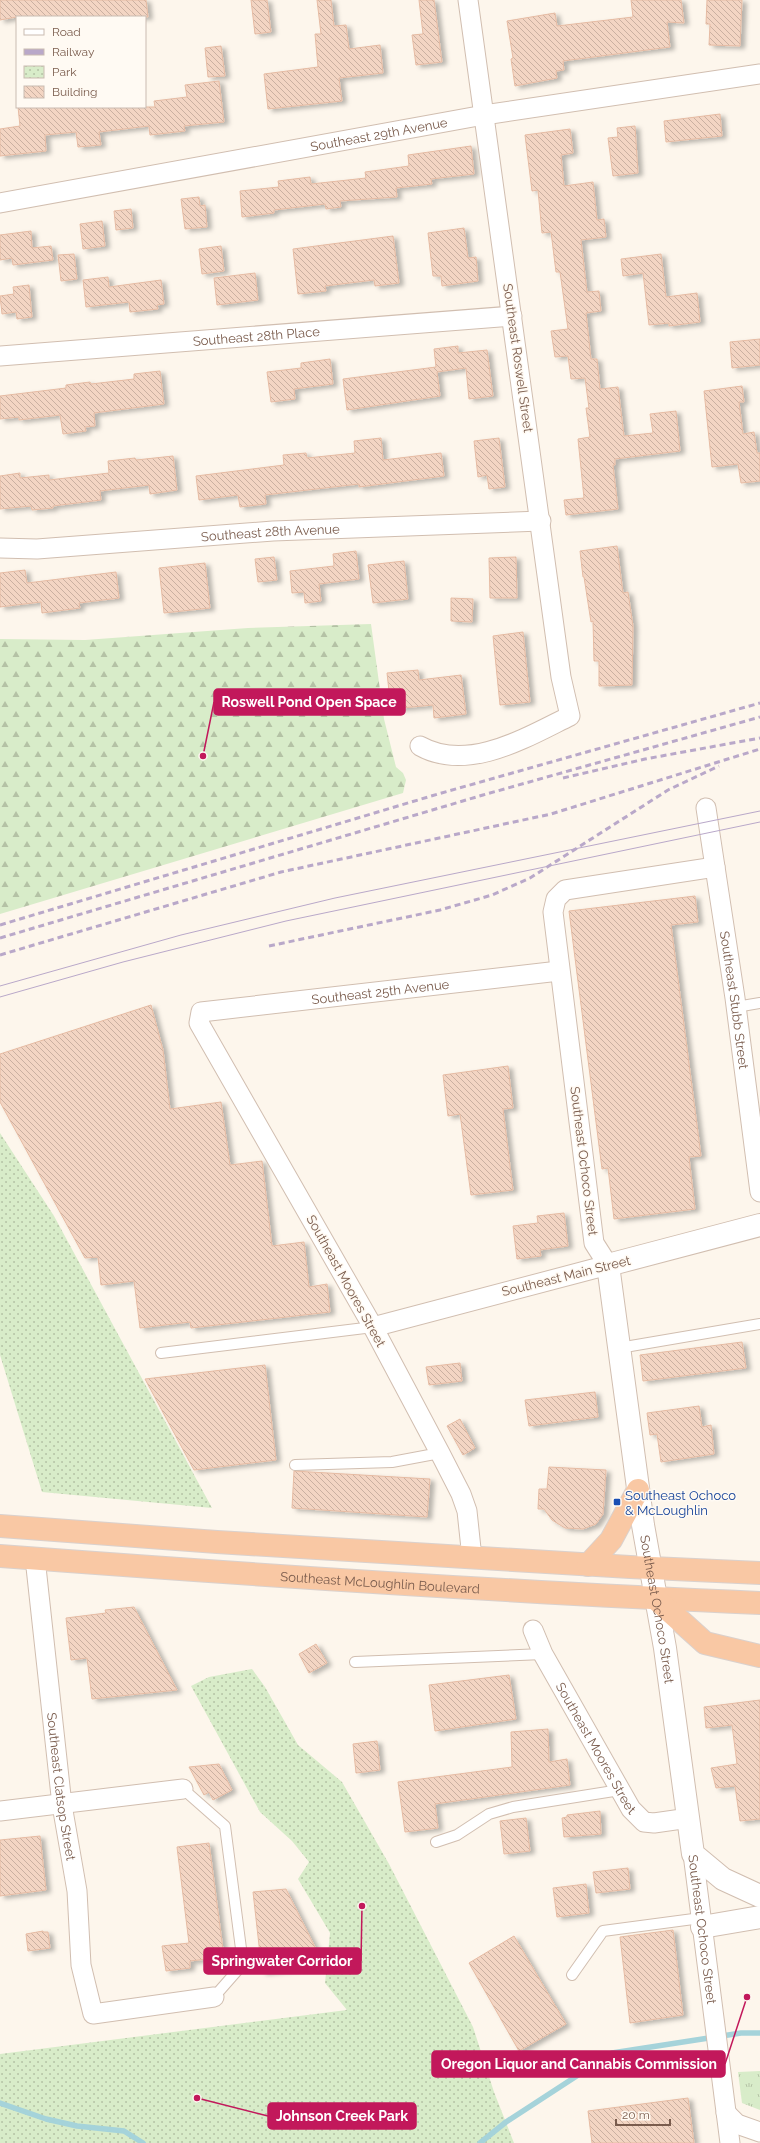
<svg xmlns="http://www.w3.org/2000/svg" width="760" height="2143" font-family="Raleway,sans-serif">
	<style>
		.grass { fill: url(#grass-tufts) }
		.forest { fill: url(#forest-firs) }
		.park { fill: url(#park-dots) }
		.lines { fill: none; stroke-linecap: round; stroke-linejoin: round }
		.stream { stroke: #a5d3da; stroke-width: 5.5 }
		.building { fill: url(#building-back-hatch); stroke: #e6bba3; filter: url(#shadow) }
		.service-casing { stroke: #d1beb0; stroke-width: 12 }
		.minor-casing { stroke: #d1beb0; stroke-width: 21 }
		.tertiary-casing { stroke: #d1beb0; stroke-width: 24 }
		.trunk-casing { stroke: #dad1cd; stroke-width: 24 }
		.service { stroke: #fff; stroke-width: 10 }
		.minor { stroke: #fff; stroke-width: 19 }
		.tertiary { stroke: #fff; stroke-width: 22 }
		.trunk { stroke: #f9c8a4; stroke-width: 22 }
		.tram { stroke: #b9a8c9; stroke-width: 1 }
		.rail { stroke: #b9a8c9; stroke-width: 3; stroke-dasharray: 6 4; stroke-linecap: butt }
		.transit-dot { fill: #1a4fb4; stroke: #fffaf3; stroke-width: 1.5 }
		.labels { text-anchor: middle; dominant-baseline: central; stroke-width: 3; stroke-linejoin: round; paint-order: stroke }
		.street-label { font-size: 13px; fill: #7a5c4d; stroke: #fffaf3 }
		.transit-label { font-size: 13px; fill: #164399; stroke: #fffaf3; text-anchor: start }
		.leader { fill: none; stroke: #c2185b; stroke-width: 1.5 }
		.callout-dot { fill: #c2185b; stroke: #fffaf3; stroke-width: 1.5 }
		.callout { fill: #c2185b; stroke: #c2185b; stroke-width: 1.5 }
		.callout-label { font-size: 14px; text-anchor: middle; font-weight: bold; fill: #fff }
	</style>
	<defs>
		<pattern id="grass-tufts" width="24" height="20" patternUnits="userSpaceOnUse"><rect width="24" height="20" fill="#d8ecc9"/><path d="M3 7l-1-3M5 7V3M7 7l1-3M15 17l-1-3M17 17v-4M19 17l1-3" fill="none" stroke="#b4c2a5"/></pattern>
		<pattern id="forest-firs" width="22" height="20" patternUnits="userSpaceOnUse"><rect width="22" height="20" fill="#d8ecc9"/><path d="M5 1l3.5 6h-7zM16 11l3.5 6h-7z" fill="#b4c2a5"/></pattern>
		<pattern id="park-dots" width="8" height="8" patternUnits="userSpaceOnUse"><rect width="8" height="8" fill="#d8ecc9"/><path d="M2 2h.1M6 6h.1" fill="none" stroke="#b4c2a5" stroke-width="1.8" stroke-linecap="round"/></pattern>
		<pattern id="building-back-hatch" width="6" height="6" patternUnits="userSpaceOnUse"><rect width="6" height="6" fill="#f3d5c3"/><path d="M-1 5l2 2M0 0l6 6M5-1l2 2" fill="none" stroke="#cab0a1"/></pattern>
		<filter id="shadow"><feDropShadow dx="4.5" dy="2.5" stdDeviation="2" flood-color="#0004"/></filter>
	</defs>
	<rect width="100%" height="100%" fill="#fdf6ec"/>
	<path class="grass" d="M760,2071V2110L742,2103L738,2072Z"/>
	<path class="forest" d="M371,624L384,719L396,767L403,773L406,780L403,793L0,914V639L85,640L248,628Z"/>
	<path class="park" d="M0,1133L54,1216L212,1508L42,1492L0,1355Z
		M252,1669L265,1687L298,1745L342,1782L389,1864L473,2027L494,2092L514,2143H0V2054L347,2010L325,1983L330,1933L298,1879L309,1862L292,1841L260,1812L191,1686L209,1677Z"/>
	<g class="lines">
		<path class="stream" d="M0,2103L46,2119L77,2126L124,2131L143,2143
			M480,2143L506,2122L612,2053L741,2033H760"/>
	</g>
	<path class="building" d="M0,0H146L148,17H17L0,20Z
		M251,0H267L271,32L255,34Z
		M317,0H331L334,26L346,25L349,49L380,45L383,73L339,78L342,101L268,109L264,74L318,67L315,34H321Z
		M419,0H434L442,62L416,65L412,35L423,34Z
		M631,0H681L684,23L667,22L670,47L563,61L564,70L556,71L557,78L515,86L511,59L513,58L507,21L555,13L557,26L633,17Z
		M707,0H742L740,46L709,45L710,24H706Z
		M221,46L225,76L208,77L205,48Z
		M219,81L224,122L184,126L185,131L150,135L149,126L99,132L101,145L78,147L76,132L45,135L46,151L0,156V129L20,126L18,107H155L154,101L187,97L185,85Z
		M720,114L722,136L666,142L664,121Z
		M635,126L638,173L613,176L608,138L618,137L617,128Z
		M570,129L573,153L561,155L564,186L593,182L597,220L604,219L606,237L581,240L587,292L599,291L601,311L586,313L591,359H597L600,389L618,387L624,436L653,433L650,414L676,411L680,451L615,459V465H613L618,509L566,515L564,500L584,498L578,439L590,437L586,408H589L585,378L571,379L568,356L555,357L551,331L568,329L560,272H556L551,232L542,233L538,190L532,191L525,135Z
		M471,146L474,174L431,179L432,184L396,188L397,197L340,201L341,207L326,209L325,204L274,210V213L242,217L240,191L279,187L278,181L310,177L311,184L366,178L365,172L409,166L408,155Z
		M199,197L200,206L205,205L207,227L185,229L181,199Z
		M131,209L133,228L116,230L114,211Z
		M102,221L105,246L83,249L80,224Z
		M464,228L468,258L476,257L478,281L442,286L441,276H433L428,233Z
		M31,231L32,248L51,246L53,260L13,265L12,258L0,260V235Z
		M393,236L399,283L375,286L374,280L325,286L326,291L298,294L293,249Z
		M221,246L224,271L202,274L199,249Z
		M74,254L77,279L61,281L58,255Z
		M661,254L666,297L697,293L700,322L669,326V323L649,325L643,273L623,276L621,259Z
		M255,273L258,300L217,305L214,278Z
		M108,277L109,287L161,280L164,304L157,305L158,309L130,312L129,302L86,307L83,280Z
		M29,285L32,317L17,319L16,312L2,314L0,296L14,294L13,287Z
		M760,339V365L732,368L730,342Z
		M458,346V353L487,350L493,396L469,399L466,368L437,372L440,396L347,410L343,379L436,367L434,349Z
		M330,359L333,384L294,389L295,399L271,402L267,372L301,368V363Z
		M160,371L164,404L94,413L95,426L85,427L86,431L63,434L60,415L19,420V417L0,419V396L66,388V385L90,382L91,384L134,379V374Z
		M742,386L744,402H739L743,434L754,432L757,453H760V481L741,483L738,464L712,467L704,391Z
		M381,438L383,460L441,453L444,476L359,487V484L265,495L266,504L240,507L238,495L199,500L196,476L284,465L283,455L306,453L307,458L355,453L354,441Z
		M499,438L505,487L489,489L487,475L478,477L474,441Z
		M173,456L177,490L150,494L149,485L100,491L101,500L53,506V508L32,510L31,506L0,509V476L20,473V478L49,475V480L109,473L108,461L135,458L136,460Z
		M617,546L623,593L628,592L633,626L632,685L599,686V661H594L593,621L591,622L584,577H583L580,551Z
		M356,551L359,579L319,584L321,601L305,603L304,592L292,593L290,571L334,566L333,554Z
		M274,557L277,580L258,582L255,559Z
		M516,557L517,598H490L489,558Z
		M404,561L408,599L373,603L368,565Z
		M205,563L210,608L164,613L159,568Z
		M25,570L27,583L116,572L119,598L79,603L80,608L42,613L41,602L0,607V573Z
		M451,598L473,599L472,622L451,621Z
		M523,632L530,702L500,705L493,636Z
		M418,670L419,680L461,675L466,714L434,718L433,705L391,709L387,673Z
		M695,896L698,922L671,925L701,1156L689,1157L695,1209L614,1219L608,1168L602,1169L569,911Z
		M151,1005L163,1050L170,1109L221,1102L230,1165L262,1161L272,1246L304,1242L309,1287L327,1284L330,1312L191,1328L190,1322L140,1328L134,1281L101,1285L98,1257L85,1258L0,1102V1054Z
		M508,1066L513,1108L503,1109L513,1190L471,1195L460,1114L448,1116L443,1075Z
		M564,1213L568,1246L540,1250L541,1256L517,1259L513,1226L538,1223L537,1216Z
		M742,1342L746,1368L643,1381L640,1355Z
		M460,1363L462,1381L429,1385L426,1367Z
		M265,1365L276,1460L194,1470L145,1379Z
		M595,1392L598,1417L529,1426L525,1400Z
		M699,1406L702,1427L711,1425L714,1454L661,1462L657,1434L650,1435L647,1413Z
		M460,1419L475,1448L463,1455L447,1426Z
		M549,1467L606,1470L603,1514L596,1524L583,1529L565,1528L552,1520L544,1509H538L539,1489H547Z
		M294,1471L430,1479L427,1517L292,1508Z
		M134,1607L177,1690L92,1699L87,1658L71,1660L66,1618L106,1613L105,1610Z
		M316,1644L327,1663L309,1673L299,1654Z
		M509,1675L516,1719L435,1731L429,1685Z
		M760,1700V1819L740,1821L735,1786L716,1788L711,1768L737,1764L732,1725L706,1728L704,1707Z
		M548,1729L549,1762L567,1759L570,1785L435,1804L438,1828L405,1832L398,1782L512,1767L511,1732Z
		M377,1741L380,1770L356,1773L353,1744Z
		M219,1764L232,1790L213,1800L209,1792L204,1795L189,1767Z
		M600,1811L601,1834L564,1837L562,1818L567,1817V1815Z
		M526,1818L530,1851L504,1854L500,1821Z
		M40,1836L46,1890L0,1896V1840Z
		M209,1843L224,1957L190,1961V1968L166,1971L162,1946L189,1943L177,1847Z
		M628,1868L630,1889L596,1893L593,1872Z
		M586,1884L589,1913L557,1917L553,1888Z
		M286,1889L324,1965L262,1972L253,1892Z
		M673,1930L683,2015L630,2023L620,1937Z
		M43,1931V1932H48L50,1948L28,1951L26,1934Z
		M514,1936L566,2024L519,2051L469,1963Z
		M688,2098L694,2143H592L588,2111Z"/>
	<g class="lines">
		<defs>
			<path id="service" d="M736,1007L760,1003
				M619,1348L760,1324
				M161,1353L373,1327
				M295,1465L392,1462L440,1453
				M355,1662L543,1654
				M183,1789L225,1826L243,1964L214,1997
				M436,1842L457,1835L489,1814L513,1807L620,1790
				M572,1975L603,1931L701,1918"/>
			<g id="minor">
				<path id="s1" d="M0,203L484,115L760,74"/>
				<path id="s2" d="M0,356L512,316"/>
				<path id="s3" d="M0,548L37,549L273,531L541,521"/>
				<path d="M420,746C468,773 527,737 570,716L561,677L468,0"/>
				<path id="s4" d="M706,808L735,998L760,1192"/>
				<path d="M373,1327L608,1265L594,1243L553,912L556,899L565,890L715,867"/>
				<path id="s5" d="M35,1558L62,1805L77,1891L81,1965L93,2014L214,1997"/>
				<path id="s6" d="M472,1558L467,1511L461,1494L440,1453L373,1327L199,1023L201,1012L559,971"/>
				<path id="s7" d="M533,1630L543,1654L631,1809L644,1822L654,1823L689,1818"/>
				<path d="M0,1811L183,1789"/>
				<path id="s8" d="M693,1854L730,2143"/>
				<path d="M726,2113L737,2124L760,2132"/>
			</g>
			<g id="tertiary">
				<path id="s9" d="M760,1225L608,1265L643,1525L665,1648L693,1854L723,1879L760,1896"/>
				<path d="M702,1927L760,1917"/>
			</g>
			<g id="trunk">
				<path d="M0,1526L217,1542L630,1567L760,1573"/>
				<path id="s10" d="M0,1556C253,1575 507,1592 760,1603"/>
				<path d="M588,1565L611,1540L638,1490"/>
				<path d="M656,1599L705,1643L760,1656"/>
			</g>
		</defs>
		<use href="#service" class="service-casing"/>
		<use href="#minor" class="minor-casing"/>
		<use href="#tertiary" class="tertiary-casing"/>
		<use href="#trunk" class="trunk-casing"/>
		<use href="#service" class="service"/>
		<use href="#minor" class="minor"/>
		<use href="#tertiary" class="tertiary"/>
		<use href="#trunk" class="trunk"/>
		<path class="tram" d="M0,986L181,935L335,898L760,811
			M0,997L123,962L286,921L760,822"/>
		<path class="rail" d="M563,778L645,759L760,738
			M0,925L438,794L760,703
			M0,938L483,795L760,717
			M269,946L440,910L492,895L530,878L668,790L719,766
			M0,955L281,872L551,814L760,749"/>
	</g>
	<rect class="transit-dot" x="613" y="1498" width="8" height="8" rx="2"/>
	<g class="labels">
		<g class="street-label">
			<text stroke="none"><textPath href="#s1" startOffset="385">Southeast 29th Avenue</textPath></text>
			<text stroke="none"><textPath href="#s2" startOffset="257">Southeast 28th Place</textPath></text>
			<text transform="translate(518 358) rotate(82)">Southeast Roswell Street</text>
			<text stroke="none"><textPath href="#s3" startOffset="271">Southeast 28th Avenue</textPath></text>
			<text stroke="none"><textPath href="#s6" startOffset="796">Southeast 25th Avenue</textPath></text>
			<text stroke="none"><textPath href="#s4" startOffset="194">Southeast Stubb Street</textPath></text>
			<text transform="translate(584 1161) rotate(83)">Southeast Ochoco Street</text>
			<text transform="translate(566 1276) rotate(-14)">Southeast Main Street</text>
			<text transform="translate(346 1281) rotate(61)">Southeast Moores Street</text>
			<text stroke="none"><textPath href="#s10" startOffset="381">Southeast McLoughlin Boulevard</textPath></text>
			<text stroke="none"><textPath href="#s9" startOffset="505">Southeast Ochoco Street</textPath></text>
			<text stroke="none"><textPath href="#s7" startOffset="134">Southeast Moores Street</textPath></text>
			<text stroke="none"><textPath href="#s5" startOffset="230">Southeast Clatsop Street</textPath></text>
			<text stroke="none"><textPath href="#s8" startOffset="76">Southeast Ochoco Street</textPath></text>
		</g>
		<g class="transit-label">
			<text x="625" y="1495">Southeast Ochoco<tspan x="625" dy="15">&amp; McLoughlin</tspan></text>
		</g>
	</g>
	<path class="leader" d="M203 756L214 702M362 1906L361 1961M747 1997L725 2064M197 2098L268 2116"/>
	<g class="callout-dot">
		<circle cx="203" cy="756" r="4"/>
		<circle cx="362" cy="1906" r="4"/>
		<circle cx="747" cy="1997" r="4"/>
		<circle cx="197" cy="2098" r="4"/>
	</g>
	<g class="callout">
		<rect x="214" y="689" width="191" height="26" rx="4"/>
		<rect x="204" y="1948" width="157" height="26" rx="4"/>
		<rect x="432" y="2051" width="293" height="26" rx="4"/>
		<rect x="268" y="2103" width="148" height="26" rx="4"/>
	</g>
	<g class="callout-label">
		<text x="309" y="707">Roswell Pond Open Space</text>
		<text x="282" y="1966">Springwater Corridor</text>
		<text x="579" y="2069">Oregon Liquor and Cannabis Commission</text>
		<text x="342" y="2121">Johnson Creek Park</text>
	</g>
	<rect x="16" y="16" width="130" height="92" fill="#fffaf3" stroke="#cabbb1"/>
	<rect x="24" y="29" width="20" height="6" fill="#ffffff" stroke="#cabbb1"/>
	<text x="52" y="36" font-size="12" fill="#7a5c4d">Road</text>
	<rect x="24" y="49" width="20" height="6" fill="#b9a8c9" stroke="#cabbb1"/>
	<text x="52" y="56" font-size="12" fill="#7a5c4d">Railway</text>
	<rect x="24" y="66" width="20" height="12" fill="url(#park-dots)" stroke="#cabbb1"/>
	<text x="52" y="76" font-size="12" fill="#7a5c4d">Park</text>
	<rect x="24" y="86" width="20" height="12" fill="url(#building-back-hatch)" stroke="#cabbb1"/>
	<text x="52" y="96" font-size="12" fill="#7a5c4d">Building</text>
	<path d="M616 2119v6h54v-6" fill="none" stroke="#7a5c4d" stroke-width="2"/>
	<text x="622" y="2119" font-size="12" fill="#7a5c4d" stroke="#fffaf3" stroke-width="3" paint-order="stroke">20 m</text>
</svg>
